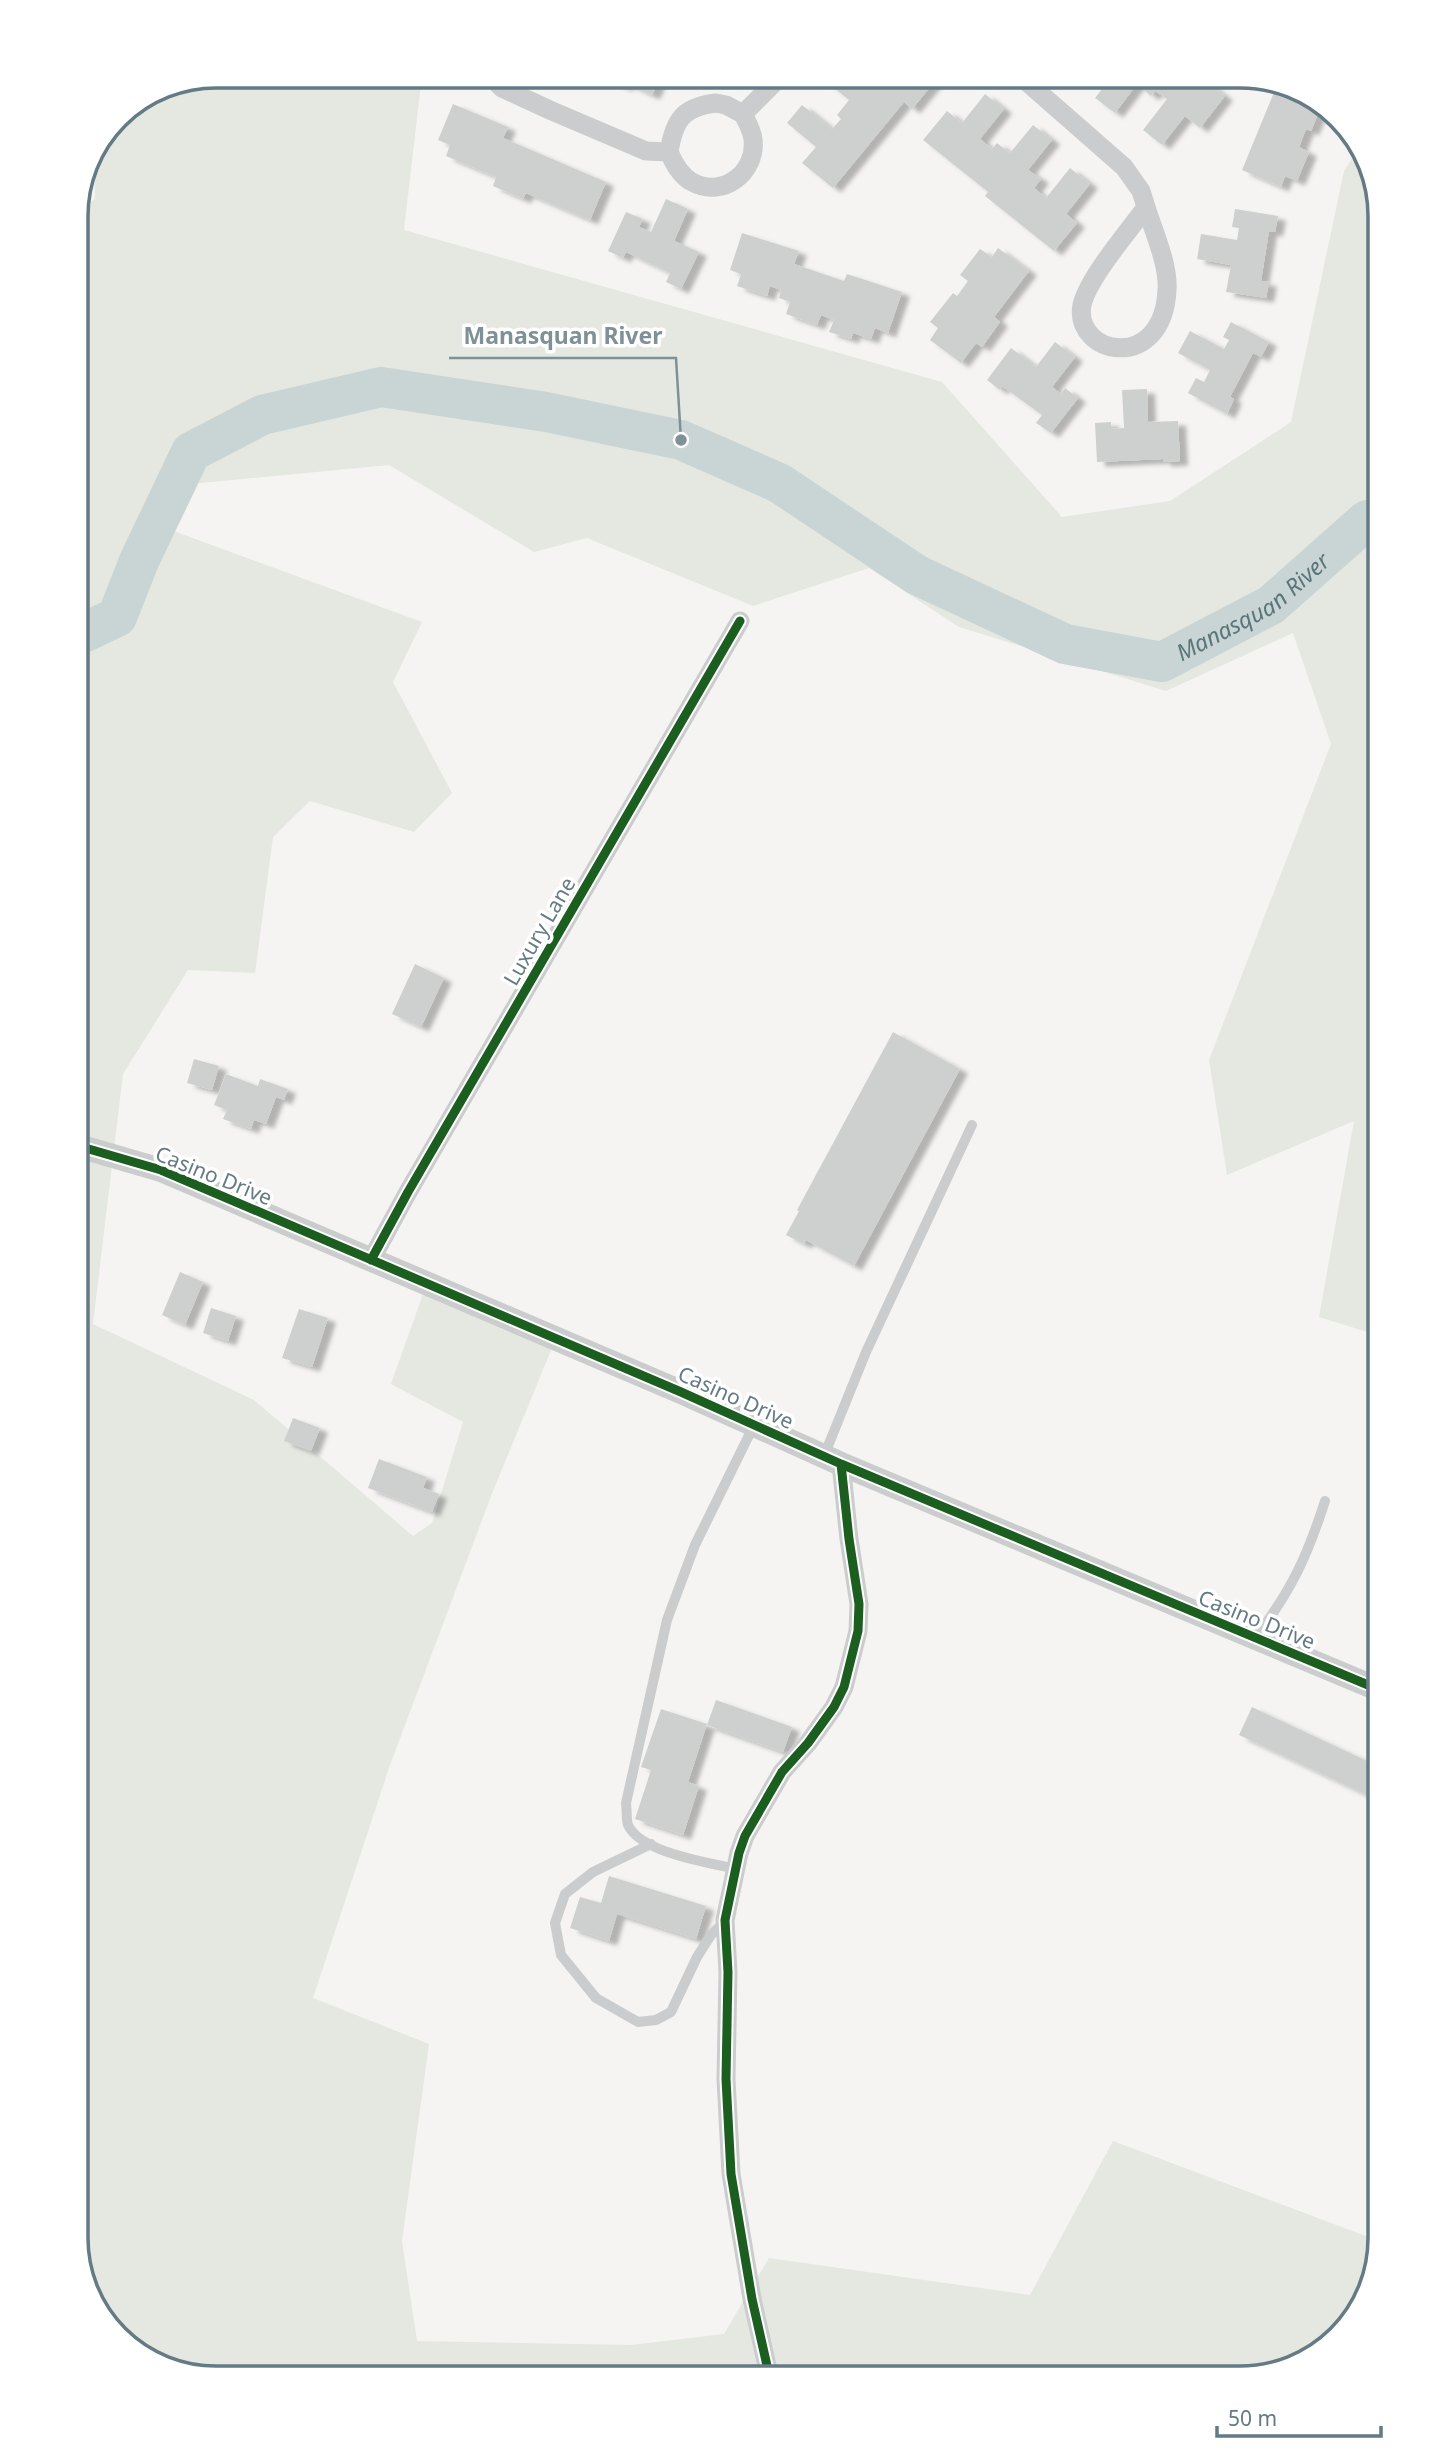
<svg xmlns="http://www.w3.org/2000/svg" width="1455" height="2454" font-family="'Noto Sans',sans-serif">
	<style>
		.green { fill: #e5e7e1 }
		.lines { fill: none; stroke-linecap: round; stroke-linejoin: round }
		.river { stroke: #c9d4d5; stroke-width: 40 }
		.building { fill: #ced0d0; filter: url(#shadow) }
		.service { stroke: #cacccd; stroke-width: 10 }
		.minor { stroke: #cacccd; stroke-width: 19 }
		.tertiary { stroke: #cacccd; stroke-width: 24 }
		.cycleway-casing { stroke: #fff; stroke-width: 13 }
		.cycleway { stroke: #1b5e20; stroke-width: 9 }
		.labels { text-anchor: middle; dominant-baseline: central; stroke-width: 7; stroke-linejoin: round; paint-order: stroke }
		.street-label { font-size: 21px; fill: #647a84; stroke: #fff }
		.water-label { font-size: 23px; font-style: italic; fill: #5b7679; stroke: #fff }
		.rim { fill: none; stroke: #647a84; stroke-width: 3.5 }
		.leader { fill: none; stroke: #7e9098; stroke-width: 2.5 }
		.callout-dot { fill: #7e9098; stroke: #fff; stroke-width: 2.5 }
		.callout-label { font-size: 23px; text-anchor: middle; font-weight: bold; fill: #7e9098; stroke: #fff; stroke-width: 7; stroke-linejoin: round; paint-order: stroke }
	</style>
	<defs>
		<filter id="shadow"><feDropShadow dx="8" dy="4.5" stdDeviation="2" flood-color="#0004"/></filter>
	</defs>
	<rect width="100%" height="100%" fill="#f5f4f3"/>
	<path class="green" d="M216,75H422L404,230L942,382L1062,517L1170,501L1291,422L1344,171L1359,147L1365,154L1380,216V1336L1319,1317L1354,1121L1227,1175L1209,1060L1331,744L1293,633L1166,691L959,627L869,568L753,606L587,538L534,552L389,465L190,484L149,522L422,622L393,682L452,793L414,832L310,801L273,837L255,973L188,970L123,1074L93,1324L254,1400L413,1536L432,1523L463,1422L391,1384L423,1294L552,1348L493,1491L390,1765L313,1998L429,2044L402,2241L417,2341L631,2345L724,2334L769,2258L1030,2295L1113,2141L1379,2241L1356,2316L1301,2364L1239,2379L207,2378L138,2355L90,2300L75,2238L76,211L95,199L94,150L117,116L162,86Z"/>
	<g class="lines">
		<path class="river" id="s1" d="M75,631L81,634L117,617L139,561L191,452L262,415L381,387L546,412L681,440L779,483L917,575L1065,644L1162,662L1271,605L1367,520L1380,518"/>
	</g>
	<path class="building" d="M600,75H661L652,95L626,83L625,87Z
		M824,75H856L867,84L875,75H879L884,79L887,75H940L912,109L904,102L833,188L802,163L816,147L787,123L802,105L832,129L841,119L837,115L849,100L822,78Z
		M1112,76H1199L1225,96L1200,128L1185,116L1162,145L1143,130L1167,99L1155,91L1151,96L1137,84L1115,113L1095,98Z
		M1277,85L1318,99L1322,104L1311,131L1306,129L1299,147L1309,152L1297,181L1285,176L1281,187L1242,170Z
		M985,94L1004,109L980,139L992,149L997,143L1010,153L1033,125L1052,140L1028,170L1041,179L1034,188L1046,198L1070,168L1090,184L1066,214L1077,223L1054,251L985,196L988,192L923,140L947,111L962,123Z
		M453,104L508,127L503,138L606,182L590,220L526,193L523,199L493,186L496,177L446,156L450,145L438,140Z
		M666,199L688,209L674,241L699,252L681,289L666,282L670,273L626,252L623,258L608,251L626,212L643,219L639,227L651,232Z
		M1235,209L1278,216L1275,232L1269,231L1261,281L1269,282L1266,298L1226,292L1231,265L1197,259L1201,234L1237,240L1239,228L1232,227Z
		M742,233L799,251L794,264L844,281L847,274L902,292L888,333L875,328L871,339L853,333L851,339L829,332L834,320L821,315L817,325L786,314L790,302L779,298L781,290L770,286L767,296L737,286L741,274L730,270Z
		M998,248L1029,271L994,317L1000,322L982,347L976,343L961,363L930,340L938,328L930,322L953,293L957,296L968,281L960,275L980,249L992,257Z
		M1231,322L1269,342L1261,357L1253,353L1230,397L1234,399L1227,414L1188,393L1196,378L1204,382L1210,370L1178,353L1190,331L1224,349L1229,340L1223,337Z
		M1055,342L1075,357L1052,387L1061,394L1065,388L1078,398L1051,433L1036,423L1042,415L1002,386L1000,390L987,380L1011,348L1036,367Z
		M1147,389L1148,422L1178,421L1180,461L1163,462V459L1097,462L1095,423L1111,422V429L1124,428L1122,390Z
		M415,964L444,978L421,1027L392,1014Z
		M893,1032L960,1069L854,1266L806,1240L804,1244L786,1235L799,1211L797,1210Z
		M194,1059L219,1066L212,1090L187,1083Z
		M226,1074L258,1086L260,1079L288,1089L284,1100L276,1097L266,1124L254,1120L251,1129L223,1119L227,1110L214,1105Z
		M180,1272L203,1282L185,1325L162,1315Z
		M211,1308L236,1316L228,1341L203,1333Z
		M299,1309L328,1318L312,1367L282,1358Z
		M293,1418L320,1428L311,1451L284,1441Z
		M379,1459L427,1477L423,1488L439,1494L432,1512L368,1488Z
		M716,1700L792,1727L783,1752L707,1725Z
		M1252,1707L1380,1767V1782L1373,1798L1239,1735Z
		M661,1709L707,1724L688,1782L699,1786L683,1835L635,1819L651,1770L641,1767Z
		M609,1876L706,1906L696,1939L617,1914L609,1941L570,1928L580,1897L601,1903Z"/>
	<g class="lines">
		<path class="service" d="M824,1456L866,1352L972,1125
			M1256,1637C1292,1589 1307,1557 1325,1501
			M651,1844L593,1872L565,1894L555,1923L561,1955L596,1998L638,2022L656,2020L671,2012L697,1957L711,1935L725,1921
			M735,1869C708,1862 641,1853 628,1825C626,1819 627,1809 626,1803L667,1620L695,1545L754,1425"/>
		<path class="minor" d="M1020,76L1124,167L1141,191L1146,207
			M492,78L502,88L552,111L646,151L669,152
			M716,103L726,105L743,114C747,122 752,130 753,139C757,172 723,199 692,182C681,176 674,164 669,152C674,121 682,107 716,103Z
			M743,114L782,75
			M1146,207C1153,230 1169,265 1167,290C1163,374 1073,355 1082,305C1088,278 1129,231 1146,207Z
			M371,1260L408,1192L740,621
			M770,2379L752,2299L731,2174L726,2079L728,1972L725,1920L739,1853L745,1836L782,1772L808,1743L834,1707L844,1687L858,1631L859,1604L849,1539L841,1464"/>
		<path class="tertiary" d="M75,1145L161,1170L681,1392L841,1464L1380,1690"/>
		<defs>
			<path id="cycleway" d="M75,1145L161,1170L681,1392L841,1464L1380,1690
				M371,1260L408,1192L740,621
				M770,2379L752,2299L731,2174L726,2079L728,1972L725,1920L739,1853L745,1836L782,1772L808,1743L834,1707L844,1687L858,1631L859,1604L849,1539L841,1464"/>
		</defs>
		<use href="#cycleway" class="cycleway-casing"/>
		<use href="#cycleway" class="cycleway"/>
	</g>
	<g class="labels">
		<g class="street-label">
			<text transform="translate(539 931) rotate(-60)">Luxury Lane</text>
			<text transform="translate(214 1175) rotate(22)">Casino Drive</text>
			<text transform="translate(736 1397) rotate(24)">Casino Drive</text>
			<text transform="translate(1257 1619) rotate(22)">Casino Drive</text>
		</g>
		<g class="water-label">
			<text stroke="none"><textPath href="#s1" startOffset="1376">Manasquan River</textPath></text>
		</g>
	</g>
	<path d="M0 0H1455V2454H0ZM216 88H1240A128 128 0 0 1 1368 216V2238A128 128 0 0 1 1240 2366H216A128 128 0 0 1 88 2238V216A128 128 0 0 1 216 88Z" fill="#fff" fill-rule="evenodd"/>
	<path class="rim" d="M216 88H1240A128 128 0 0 1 1368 216V2238A128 128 0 0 1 1240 2366H216A128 128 0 0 1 88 2238V216A128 128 0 0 1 216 88Z"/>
	<path class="leader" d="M681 440L676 358H449"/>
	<circle class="callout-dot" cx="681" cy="440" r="7"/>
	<g class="callout-label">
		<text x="563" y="344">Manasquan River</text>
	</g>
	<path d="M1217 2426v10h164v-10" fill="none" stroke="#647a84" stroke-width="3.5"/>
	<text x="1228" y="2426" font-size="21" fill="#647a84" stroke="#ffffff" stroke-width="5" paint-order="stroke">50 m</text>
</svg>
